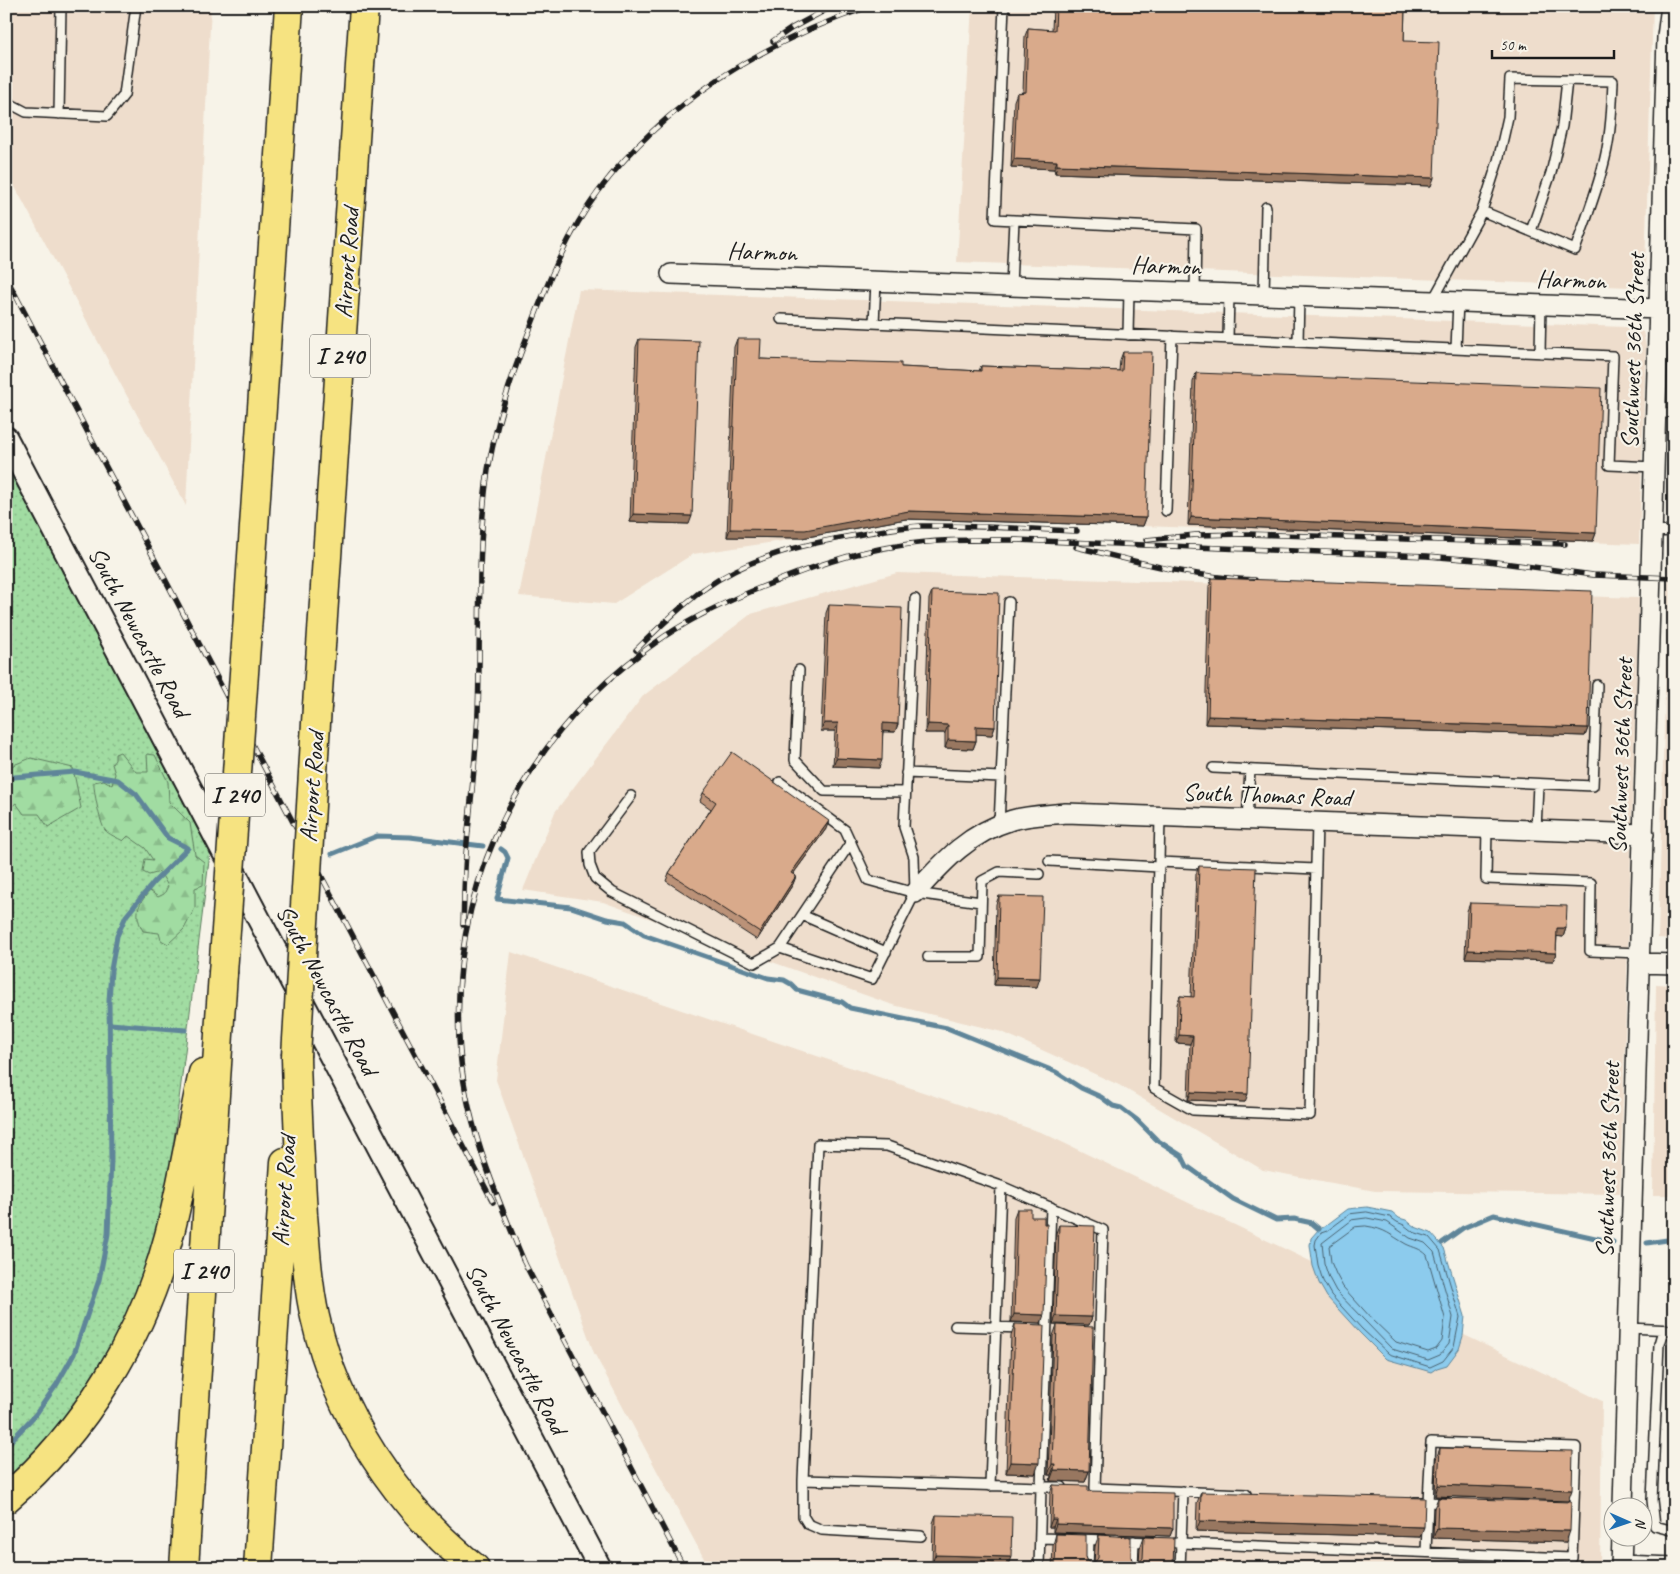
<svg xmlns="http://www.w3.org/2000/svg" width="1680" height="1574" font-family="Caveat,sans-serif">
	<style>
		.built { fill: #edc }
		.green { fill: url(#green-dots); stroke: #5e7c5f }
		.forest { fill: url(#forest-firs); stroke: #5e7c5f }
		.water { fill: #8ccbed; stroke: #5f8599 }
		.lines { fill: none; stroke-linecap: round; stroke-linejoin: round }
		.shore { stroke: #496270; stroke-width: 1 }
		.stream { stroke: #5f8599; stroke-width: 5 }
		.service-casing { stroke: #1c1c1c; stroke-width: 12 }
		.minor-casing { stroke: #1c1c1c; stroke-width: 22 }
		.tertiary-casing { stroke: #1c1c1c; stroke-width: 26 }
		.motorway-casing { stroke: #1c1c1c; stroke-width: 31 }
		.service { stroke: #f7f3e8; stroke-width: 9 }
		.minor { stroke: #f7f3e8; stroke-width: 19 }
		.tertiary { stroke: #f7f3e8; stroke-width: 22 }
		.motorway { stroke: #f6e381; stroke-width: 28 }
		.rail-casing { stroke: #1c1c1c; stroke-width: 5.5 }
		.rail { stroke: #f7f3e8; stroke-width: 4; stroke-dasharray: 11; stroke-linecap: butt }
		.motorway-bridge-casing { stroke: #1c1c1c; stroke-width: 31; stroke-linecap: butt }
		.motorway-bridge { stroke: #f6e381; stroke-width: 28 }
		.wall { fill: #bb9278; stroke: #1c1c1c }
		.shaded-wall { fill: #987761; stroke: #1c1c1c }
		.building { fill: #d9aa8b; stroke: #1c1c1c }
		.labels { text-anchor: middle; dominant-baseline: central; stroke-width: 4.5; stroke-linejoin: round; paint-order: stroke }
		.shield { fill: #f7f3e8; stroke: #5e5c59; stroke-width: 1 }
		.shield-label { font-size: 24px; font-weight: bold; fill: #1c1c1c }
		.street-label { font-size: 25px; fill: #1c1c1c; stroke: #f7f3e8 }
	</style>
	<defs>
		<pattern id="green-dots" width="8" height="8" patternUnits="userSpaceOnUse" patternTransform="scale(1.25)"><rect width="8" height="8" fill="#a1dca2"/><path d="M2 2h.1M6 6h.1" fill="none" stroke="#8abc8b" stroke-width="1.8" stroke-linecap="round"/></pattern>
		<pattern id="forest-firs" width="22" height="20" patternUnits="userSpaceOnUse" patternTransform="scale(1.25)"><rect width="22" height="20" fill="#a1dca2"/><path d="M5 1l3.5 6h-7zM16 11l3.5 6h-7z" fill="#8abc8b"/></pattern>
	</defs>
	<rect width="100%" height="100%" fill="#f7f3e8"/>
	<filter id="ink" filterUnits="userSpaceOnUse"><feTurbulence type="fractalNoise" baseFrequency=".02" numOctaves="2"/><feDisplacementMap in="SourceGraphic" scale="10" xChannelSelector="R" yChannelSelector="G"/><feConvolveMatrix kernelMatrix="1 2 1 2 8 2 1 2 1" color-interpolation-filters="sRGB"/></filter>
	<g filter="url(#ink)">
		<path class="built" d="M6,6H211L186,506L6,170Z
			M972,6H1653L1645,269L1631,287L957,262Z
			M579,290L1626,327L1634,328L1643,332L1646,346L1639,544L1143,526L906,519L802,538L693,554L614,604L519,596Z
			M1674,383V939L1658,938Z
			M897,573L1639,598L1620,1194L1375,1191L1263,1170L1119,1085L1002,1032L893,1005L603,902L523,890L555,812L643,696L751,614Z
			M511,952L1043,1133L1602,1401L1600,1568H709L594,1353L496,1080Z
			M1656,984L1674,985V1195H1653Z"/>
		<path class="green" d="M6,454L211,845L174,1139L176,1160L154,1260L95,1383L6,1487Z"/>
		<path class="forest" d="M120,752L136,772H148L147,754L155,755L168,782L169,802L190,823L195,855L204,862L203,885L195,888V908L184,929L168,944L161,940L159,933L143,931C134,914 137,905 150,891L158,897L164,894L168,886L160,872L149,875L143,872L145,859L153,860L145,848L128,836L123,841C118,838 108,834 105,830C100,824 93,788 94,782L104,780L112,785L115,774L112,764L115,760V754Z
			M31,758L73,768L81,808L48,827L39,814H24L16,803L6,811V768Z"/>
		<path class="water" d="M1367,1207L1392,1212L1399,1218L1406,1220L1415,1227L1431,1233L1444,1248L1465,1316L1463,1336L1459,1349L1447,1365L1437,1368L1431,1372L1386,1359L1359,1332L1327,1297L1319,1283L1313,1266L1310,1245L1311,1238L1319,1229L1324,1227L1348,1209Z"/>
		<g class="lines">
			<path class="shore" d="M1367,1212L1390,1217L1397,1222L1404,1225L1413,1232L1429,1237L1440,1250L1460,1317L1454,1347L1443,1361L1430,1367L1389,1354L1362,1329L1331,1295L1323,1281L1318,1265L1315,1245L1316,1240L1321,1233L1327,1231L1350,1214Z
				M1367,1218L1387,1222L1410,1238L1425,1243L1434,1252L1453,1317L1449,1344L1440,1355L1428,1360L1392,1349L1336,1291L1329,1278L1324,1263L1322,1243L1352,1220Z
				M1366,1226C1386,1229 1390,1235 1406,1244C1414,1248 1420,1248 1427,1255L1445,1318L1442,1341L1436,1349L1428,1352L1396,1342L1372,1319L1343,1287L1336,1274L1331,1262L1329,1246L1355,1227Z"/>
			<path class="stream" d="M6,779L14,777L75,772L118,780L136,794L168,838L188,848L154,882L126,916L117,936L111,970L109,1001L111,1159L108,1234L99,1280L74,1354L57,1384L36,1414L6,1446
				M501,849L505,852L508,858L497,899L571,907L607,919L625,922L644,935L768,978L784,980L791,984L797,990L842,1002L850,1008L947,1028L1056,1072L1081,1088L1101,1097L1113,1106L1121,1108L1137,1120L1157,1140L1182,1156L1187,1166L1233,1199L1276,1220L1294,1219L1312,1223L1319,1229
				M332,854L377,836L410,837L483,846
				M110,1024L186,1030
				M1442,1243L1463,1228L1494,1215L1613,1242
				M1647,1243L1674,1239"/>
			<defs>
				<path id="service" d="M1004,6L995,219L1196,229L1195,292
					M1510,79L1613,81C1612,106 1611,133 1605,158C1598,189 1586,219 1575,250L1482,211L1498,161L1508,117Z
					M6,99L7,102L26,112L107,116L124,95L136,6
					M59,114L61,6
					M1531,231L1551,173L1562,126L1567,80
					M1011,286L1014,220
					M1264,295L1266,207
					M1433,300L1482,211
					M781,319L1613,356L1609,465L1655,467
					M874,323L876,282
					M1128,335L1129,290
					M1228,339L1229,293
					M1298,342L1299,296
					M1456,349L1458,301
					M1540,353L1541,304
					M1657,412L1674,414
					M1166,511L1172,336
					M1653,532L1674,531
					M799,670L795,760L824,791L906,792
					M1213,768L1593,786L1597,685
					M906,773L1001,777
					M780,782L845,830L868,880L915,893L981,902
					M631,796L589,852L590,865L595,878L612,892L754,963L780,948
					M1160,817L1154,1088L1193,1110L1310,1115L1317,822
					M1247,820L1250,770
					M999,825L1009,602
					M1487,828L1486,879L1591,883L1590,951L1639,953
					M1536,830L1538,784
					M851,842L780,948L872,979L915,893L914,857L904,827L915,599
					M1049,861L1159,867
					M1159,862L1316,869
					M802,915L886,952
					M928,957H980L982,881L999,872L1039,874
					M1051,1207L1041,1487H1062
					M955,1326L1024,1328
					M1628,1328L1674,1330
					M1663,1330L1659,1344L1652,1500L1655,1526L1674,1531
					M803,1480V1516L808,1524L822,1530L921,1536
					M990,1486L1001,1186
					M1040,1538L1108,1540
					M1121,1541L1153,1542
					M1176,1543H1181L1183,1491
					M1426,1552L1428,1502L1448,1503
					M1039,1568L1041,1487L803,1480L818,1144L887,1146L1001,1186L1103,1230L1095,1488L1246,1494
					M1088,1568L1089,1540
					M1133,1568L1134,1541
					M1180,1568L1181,1543L1572,1558L1576,1447L1431,1442L1428,1502H1414"/>
				<path id="minor" d="M671,274L1660,309
					M915,893C944,861 969,833 1012,820C1029,815 1048,815 1066,813L1644,834
					M1639,963L1674,964
					M1623,1506L1667,37L1671,6
					M1621,1565L1674,1567
					M1621,1568L1622,1536"/>
				<path id="tertiary" d="M6,438L600,1568"/>
				<path id="motorway" d="M248,616L289,6
					M317,706L364,6
					M296,1056C297,1109 300,1162 303,1215C306,1249 307,1283 315,1317C337,1415 396,1505 475,1568
					M6,1499C85,1431 143,1336 169,1236C183,1182 191,1127 203,1073
					M184,1568L223,973
					M258,1568L285,1162"/>
			</defs>
			<use href="#service" class="service-casing"/>
			<use href="#minor" class="minor-casing"/>
			<use href="#tertiary" class="tertiary-casing"/>
			<use href="#motorway" class="motorway-casing"/>
			<use href="#service" class="service"/>
			<use href="#minor" class="minor"/>
			<use href="#tertiary" class="tertiary"/>
			<use href="#motorway" class="motorway"/>
			<defs>
				<path id="rail" d="M773,41L792,28L833,6
					M6,277L493,1202
					M1146,540L1195,535L1247,534L1565,544
					M1076,547C1136,561 1194,578 1255,580
					M636,650C658,628 680,607 704,589C749,557 804,544 857,535C878,531 900,527 921,526C973,525 1025,529 1077,531
					M463,925C464,901 464,878 466,854C470,806 476,759 478,712C481,632 476,550 488,470C496,422 512,374 530,329C548,281 568,233 598,192C666,101 765,41 871,6
					M523,1260L684,1568
					M526,1266C495,1193 463,1119 459,1038C451,874 530,727 665,636C697,615 732,599 767,585C809,568 853,552 897,546C937,539 976,540 1016,540L1427,556L1488,561L1593,575L1674,578"/>
			</defs>
			<use href="#rail" class="rail-casing"/>
			<use href="#rail" class="rail"/>
			<defs>
				<path id="motorway-bridge" d="M223,973L248,616
					M296,1056L317,706"/>
			</defs>
			<use href="#motorway-bridge" class="motorway-bridge-casing"/>
			<use href="#motorway-bridge" class="motorway-bridge"/>
		</g>
		<path class="wall" d="M1053,6H1405L1404,41L1431,186L1055,173L1054,169L1011,167L1014,101L1017,93L1023,92L1025,36L1028,28L1052,30Z
			M639,339L689,524L630,522L636,347Z
			M737,339L760,359L901,367L979,371L981,366L1119,371L1120,360L1123,352L1146,518L1143,526L906,519L802,538L727,537L734,347Z
			M1196,373L1596,533L1593,541L1188,525L1193,382Z
			M1212,578L1588,728L1585,736L1205,724L1209,586Z
			M932,591L995,727L992,735L976,734V741L973,749L945,748V733H925L929,599Z
			M829,605L898,724L895,732H883L879,768L833,766L835,731H821L826,613Z
			M703,793L826,829L793,874L796,876L793,884L757,940L666,881L669,873L711,809L700,801Z
			M1199,866L1245,1102L1188,1100L1190,1044L1176,1043L1177,1004L1180,996L1191,997L1196,874Z
			M999,896L1037,987L994,985L996,904Z
			M1470,903L1566,928L1563,937L1557,936L1556,953L1553,961L1465,958L1467,911Z
			M1017,1209L1031,1217L1041,1323L1011,1322L1014,1217Z
			M1059,1225L1092,1317L1089,1325L1053,1324L1056,1233Z
			M1015,1324L1035,1474L1006,1473L1011,1335Z
			M1057,1325L1089,1471L1085,1482L1050,1481L1051,1475H1048L1053,1336Z
			M1440,1448L1568,1501L1435,1496L1436,1459Z
			M1053,1485L1088,1491L1173,1528L1170,1536L1053,1532V1527H1049L1050,1493Z
			M1201,1492L1420,1537L1196,1531L1197,1503Z
			M1438,1498L1566,1542L1433,1538L1434,1508Z
			M936,1515L1008,1565L932,1564L933,1523Z
			M1056,1534L1086,1557L1088,1562L1092,1563H1094L1095,1546L1099,1535L1131,1557L1133,1562L1137,1563H1139L1140,1548L1144,1537L1173,1568H1052L1053,1545Z"/>
		<path class="shaded-wall" d="M1014,159L1057,161L1054,169L1011,167Z
			M1057,165L1434,178L1431,186L1055,173Z
			M909,511L1146,518L1143,526L906,519L802,538L727,537L730,529Z
			M633,514L692,516L689,524L630,522Z
			M1191,517L1596,533L1593,541L1188,525Z
			M1208,716L1588,728L1585,736L1205,724Z
			M824,723H838L835,731H821Z
			M883,723L898,724L895,732L880,731Z
			M928,724L948,725L945,733H925Z
			M976,726L995,727L992,735L973,734Z
			M948,740L976,741L973,749L945,748Z
			M836,758L882,760L879,768L833,766Z
			M829,821L826,829L788,881L791,873Z
			M796,876L793,884L757,940L760,932Z
			M1557,928H1566L1563,937L1554,936Z
			M1468,950L1556,953L1553,961L1465,958Z
			M997,977L1040,978L1037,987L994,985Z
			M1179,1035L1193,1036L1190,1044L1176,1043Z
			M1191,1092L1248,1094L1245,1102L1188,1100Z
			M1014,1314L1044,1315L1041,1323L1011,1322Z
			M1056,1316L1092,1317L1089,1325L1053,1324Z
			M1010,1462L1039,1463L1035,1474L1006,1473Z
			M1052,1464H1055L1051,1475H1048Z
			M1054,1470L1089,1471L1085,1482L1050,1481Z
			M1438,1485L1572,1490L1568,1501L1435,1496Z
			M1052,1519H1056L1053,1527H1049Z
			M1200,1521L1424,1527L1420,1537L1196,1531Z
			M1056,1524L1173,1528L1170,1536L1053,1532Z
			M1437,1528L1570,1531L1566,1542L1433,1538Z
			M935,1555L1011,1557L1008,1565L932,1564Z"/>
		<path class="building" d="M1056,6H1405L1404,41L1439,42L1434,178L1057,165V161L1014,159L1017,93L1026,92L1028,28L1055,30Z
			M639,339L699,341L692,516L633,514Z
			M737,339H761L760,359L901,363V367L981,371V366L1122,371L1123,352H1152L1146,518L909,511L805,530L730,529Z
			M1196,373L1601,388L1596,533L1191,517Z
			M1212,578L1592,591L1588,728L1208,716Z
			M932,591L999,593L995,727L976,726V741L948,740V725L928,724Z
			M829,605L902,608L898,724L883,723L882,760L836,758L838,723H824Z
			M732,752L829,821L791,873L796,876L760,932L669,873L716,802L703,793Z
			M1199,866L1256,868L1248,1094L1191,1092L1193,1036L1179,1035L1180,996L1194,997Z
			M999,896L1043,897L1040,978L997,977Z
			M1470,903L1567,906L1566,928H1557L1556,953L1468,950Z
			M1017,1209H1031V1217H1044V1224H1047L1044,1315L1014,1314Z
			M1059,1225L1095,1226L1092,1317L1056,1316Z
			M1015,1324L1044,1325L1039,1463L1010,1462Z
			M1057,1325L1093,1327L1089,1471L1054,1470L1055,1464H1052Z
			M1440,1448L1573,1451L1572,1490L1438,1485Z
			M1053,1485L1088,1486V1491L1173,1493V1528L1056,1524V1519H1052Z
			M1201,1492L1425,1498L1424,1527L1200,1521Z
			M1438,1498L1571,1502L1570,1531L1437,1528Z
			M936,1515L1012,1517L1011,1557L935,1555Z
			M1056,1534L1086,1535V1557L1088,1562L1092,1563L1095,1562L1098,1558L1099,1535L1131,1537V1557L1133,1562L1137,1563L1140,1562L1143,1558L1144,1537L1174,1538L1173,1568H1055Z"/>
	</g>
	<g class="labels">
		<g class="shield">
			<rect x="310" y="334.5" width="60" height="43" rx="4"/>
			<rect x="205" y="773.5" width="60" height="43" rx="4"/>
			<rect x="174" y="1249.5" width="60" height="43" rx="4"/>
		</g>
		<g class="shield-label">
			<text x="340" y="356">I 240</text>
			<text x="235" y="795">I 240</text>
			<text x="204" y="1271">I 240</text>
		</g>
		<g class="street-label">
			<text transform="translate(762 252) rotate(2)">Harmon</text>
			<text transform="translate(347 263) rotate(-86)">Airport Road</text>
			<text transform="translate(1166 266) rotate(2)">Harmon</text>
			<text transform="translate(1571 280) rotate(2)">Harmon</text>
			<text transform="translate(1633 351) rotate(-88)">Southwest 36th Street</text>
			<text transform="translate(139 632) rotate(62)">South Newcastle Road</text>
			<text transform="translate(1621 756) rotate(-88)">Southwest 36th Street</text>
			<text transform="translate(312 787) rotate(-86)">Airport Road</text>
			<text transform="translate(1267 795) rotate(2)">South Thomas Road</text>
			<text transform="translate(327 990) rotate(62)">South Newcastle Road</text>
			<text transform="translate(1608 1160) rotate(-88)">Southwest 36th Street</text>
			<text transform="translate(284 1191) rotate(-86)">Airport Road</text>
			<text transform="translate(516 1349) rotate(62)">South Newcastle Road</text>
		</g>
	</g>
	<rect width="1680" height="1574" fill="none" stroke="#f7f3e8" stroke-width="25"/>
	<rect x="12" y="12" width="1655" height="1549" fill="none" stroke="#1c1c1c" stroke-width="2" filter="url(#ink)"/>
	<g transform="translate(1628 1522) rotate(92)"><circle r="24" fill="#f7f3e8" stroke="#9f9d96"/>
	<path d="M0-4L9 19L0 12L-9 19Z" fill="#1f6fb2"/>
	<text y="-8" font-size="14" font-weight="bold" text-anchor="middle" fill="#1c1c1c">N</text>
	</g>
	<path d="M1492 50v8h122v-8" fill="none" stroke="#1c1c1c" stroke-width="2.5"/>
	<text x="1500" y="50" font-size="15" fill="#1c1c1c" stroke="#f7f3e8" stroke-width="4" paint-order="stroke">50 m</text>
</svg>
